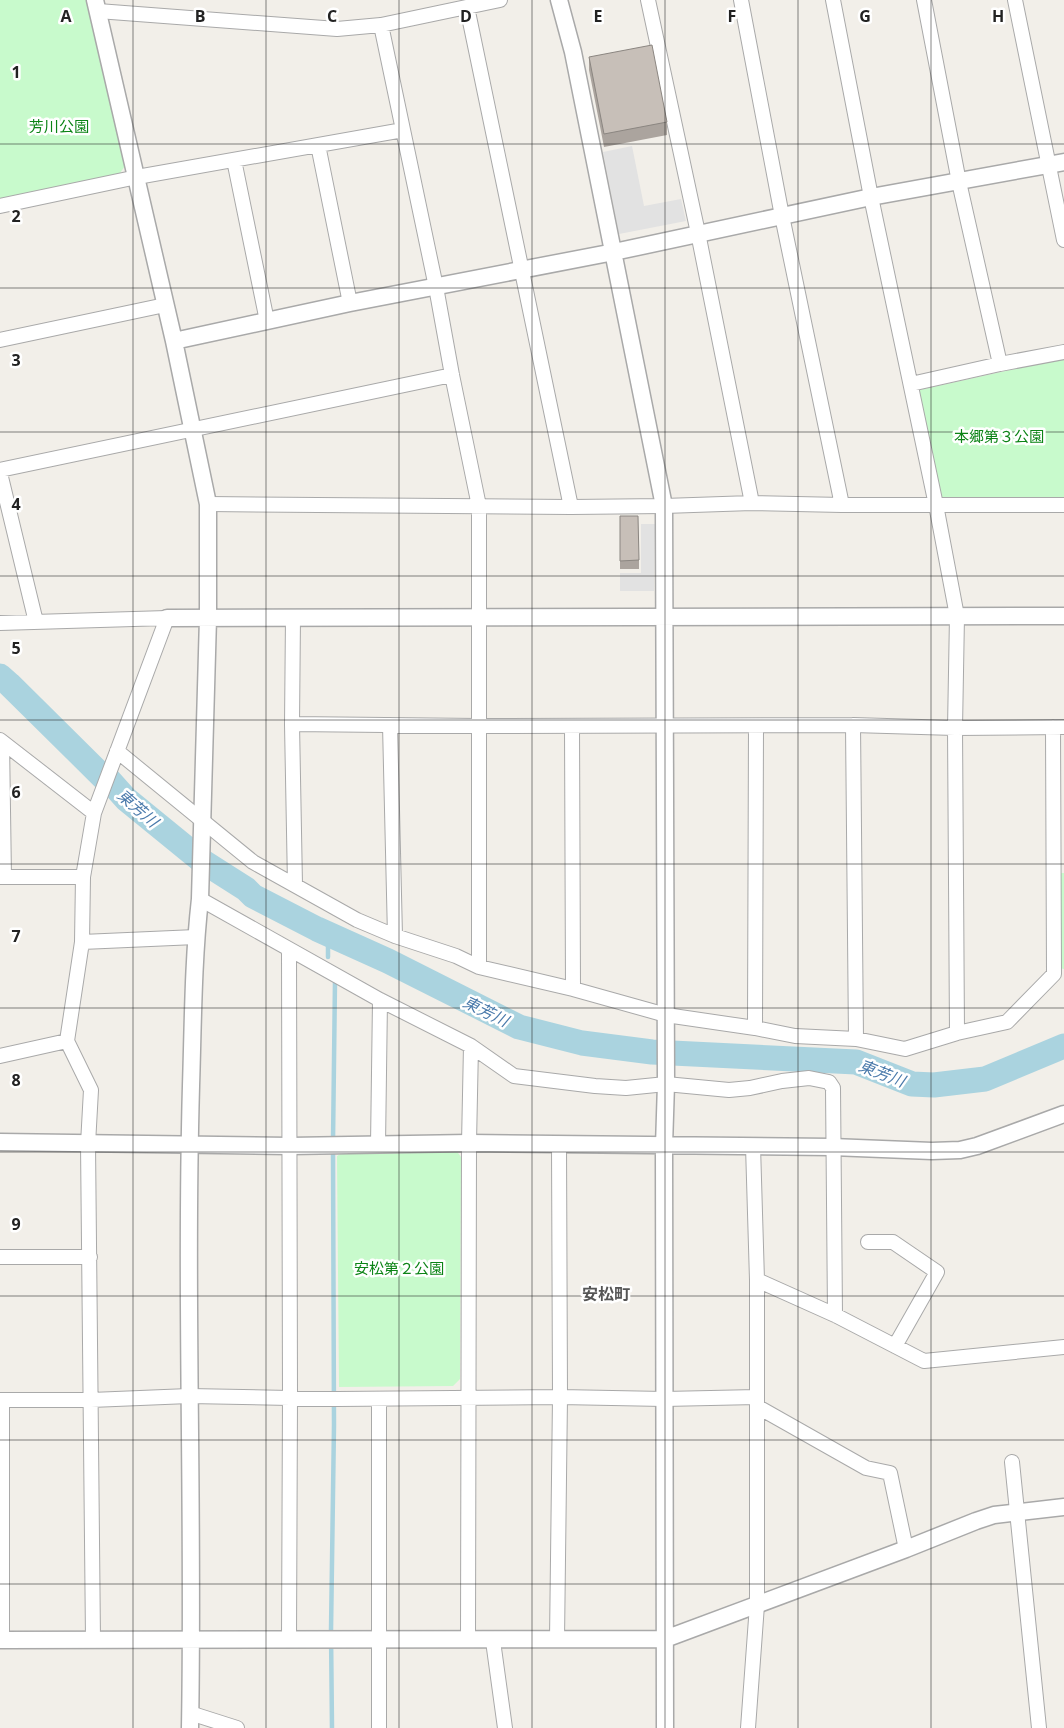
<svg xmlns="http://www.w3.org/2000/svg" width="1064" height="1728" font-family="'Open Sans','Noto Sans JP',sans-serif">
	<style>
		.park { fill: #c8facc }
		.parking { fill: #e2e2e2 }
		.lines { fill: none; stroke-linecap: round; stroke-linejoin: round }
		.stream { stroke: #aad3df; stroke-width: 4.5 }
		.river { stroke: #aad3df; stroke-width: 25 }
		.minor-casing { stroke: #a9a9a9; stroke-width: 16 }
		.tertiary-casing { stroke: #a9a9a9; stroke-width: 19 }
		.minor { stroke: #fff; stroke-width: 14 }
		.tertiary { stroke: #fff; stroke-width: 16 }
		.wall { fill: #aba49e }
		.building { fill: #c7bfb8; stroke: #8b8681 }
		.grid { fill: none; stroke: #222; stroke-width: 1; stroke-opacity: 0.55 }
		.labels { text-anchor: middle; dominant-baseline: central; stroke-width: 5; stroke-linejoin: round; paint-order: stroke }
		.park-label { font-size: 15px; fill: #0c8416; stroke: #fff }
		.water-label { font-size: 16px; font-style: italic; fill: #4a7aab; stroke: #fff }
		.neighbourhood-label { font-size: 16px; font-weight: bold; fill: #555; stroke: #fff }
		.grid-label { font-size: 16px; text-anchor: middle; font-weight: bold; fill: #222; stroke: #fff; stroke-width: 5; stroke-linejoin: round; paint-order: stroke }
	</style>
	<rect width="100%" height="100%" fill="#f2efe9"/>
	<path class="park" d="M0,0H90L127,163L118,176L0,199Z
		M1064,358V499H943L935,492L919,390Z
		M1059,873H1064V969L1059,968Z
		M456,1150L461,1157L460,1379L453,1386L339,1387L337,1156L346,1151Z"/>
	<path class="parking" d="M632,146L644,206L681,199L686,221L619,234L603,152Z
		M641,524H655L654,591H620V573H641Z"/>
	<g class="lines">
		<path class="stream" d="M328,934V957
			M333,1142L335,981
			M332,1728L331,1631L334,1425L333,1149"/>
		<path class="river" d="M0,676L9,684L105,779L109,780L126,799L202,861L246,889L253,896L317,929L388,961L519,1027L582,1043L652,1052L856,1062L912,1084L934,1085L985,1079L1064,1046"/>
		<defs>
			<path id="minor" d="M648,0L698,233L752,503
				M741,0L782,216L842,505
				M833,0L871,197L936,505L957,616L955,728L957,1033
				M1015,0L1064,240
				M467,7L571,507
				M98,11L337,29L381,25L500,0
				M381,25L436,287L452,375L479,506V967
				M318,145L350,303
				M234,160L267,321
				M0,206L137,177L403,130
				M0,340L165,305
				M1000,364L1064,352
				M911,384L1000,364L959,182L924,0
				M0,470L452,375
				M0,473L36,622
				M208,504L571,507L664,506L752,503L842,505H1064
				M293,617L292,724L295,885
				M0,623L167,618L94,813L83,877L82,942L67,1041L91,1090L88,1144L93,1640
				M292,724L479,726L853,725L955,728L1064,727
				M390,725L395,936
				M853,725L856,1039
				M572,726L573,989
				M0,740L94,813
				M2,742L4,877
				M117,751L253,862L357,920L395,936L456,956L479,967L573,989L666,1015L755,1028L795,1036L856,1039L905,1049L957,1033L1007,1022L1054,974L1053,727
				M0,877H83
				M200,899L380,1000L471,1046L514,1076L595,1086L626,1088L666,1084L729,1090L750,1088L782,1081L809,1078L829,1082L833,1088L835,1315
				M82,942L196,937
				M289,949L290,1398L289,1640
				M755,1028L756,726
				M0,1056L67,1041
				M378,1145L380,1000
				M868,1242H893L937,1272L895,1346
				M0,1257H90
				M757,1280L835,1315L924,1361L1064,1347
				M379,1399V1728
				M0,1400H91L189,1396L338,1399L560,1397L664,1399L757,1397
				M758,1407L866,1468L890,1473L906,1549
				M1012,1462L1039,1728
				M2,1640V1400
				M468,1640L469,1143L471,1046
				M557,1640L560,1397L559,1145
				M493,1641L505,1728
				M190,1713L237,1728
				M748,1728L757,1605V1280L753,1146"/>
			<path id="tertiary" d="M95,0L174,341L208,504V618L200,899C193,961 193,1024 191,1086C185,1300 194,1514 190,1728
				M559,0L573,52L664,506L666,1084L664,1146L665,1728
				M174,341L350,303L614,252L871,197L1064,162
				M167,618L1064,616
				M0,1142L290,1146L469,1143L832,1147L932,1151L960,1150L977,1146L1064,1114
				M0,1640L665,1639L906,1549L976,1521L994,1515L1064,1507"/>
		</defs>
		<use href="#minor" class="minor-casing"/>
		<use href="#tertiary" class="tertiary-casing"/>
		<use href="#minor" class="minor"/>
		<use href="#tertiary" class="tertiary"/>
	</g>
	<path class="wall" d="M589,57L667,122V135L604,147L589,70Z
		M620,516L639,560V569H620Z"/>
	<path class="building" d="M652,45L667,122L604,134L589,57Z
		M620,516H638L639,560L620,561Z"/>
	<path class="grid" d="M133,0V1728M266,0V1728M399,0V1728M532,0V1728M665,0V1728M798,0V1728M931,0V1728M0,144H1064M0,288H1064M0,432H1064M0,576H1064M0,720H1064M0,864H1064M0,1008H1064M0,1152H1064M0,1296H1064M0,1440H1064M0,1584H1064"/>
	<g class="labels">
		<g class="park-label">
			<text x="59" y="126">芳川公園</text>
			<text x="999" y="436">本郷第３公園</text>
			<text x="399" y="1268">安松第２公園</text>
		</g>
		<g class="water-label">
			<text transform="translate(138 808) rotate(41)">東芳川</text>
			<text transform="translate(486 1011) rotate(26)">東芳川</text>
			<text transform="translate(882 1073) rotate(21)">東芳川</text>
		</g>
		<g class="neighbourhood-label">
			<text x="606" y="1294">安松町</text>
		</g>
	</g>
	<g class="grid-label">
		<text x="66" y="22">A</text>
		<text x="200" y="22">B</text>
		<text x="332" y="22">C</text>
		<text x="466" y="22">D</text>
		<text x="598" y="22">E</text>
		<text x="732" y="22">F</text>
		<text x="865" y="22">G</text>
		<text x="998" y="22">H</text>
		<text x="16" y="78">1</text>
		<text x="16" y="222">2</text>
		<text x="16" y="366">3</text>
		<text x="16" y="510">4</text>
		<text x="16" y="654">5</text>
		<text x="16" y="798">6</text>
		<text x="16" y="942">7</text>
		<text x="16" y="1086">8</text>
		<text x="16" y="1230">9</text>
	</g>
</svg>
